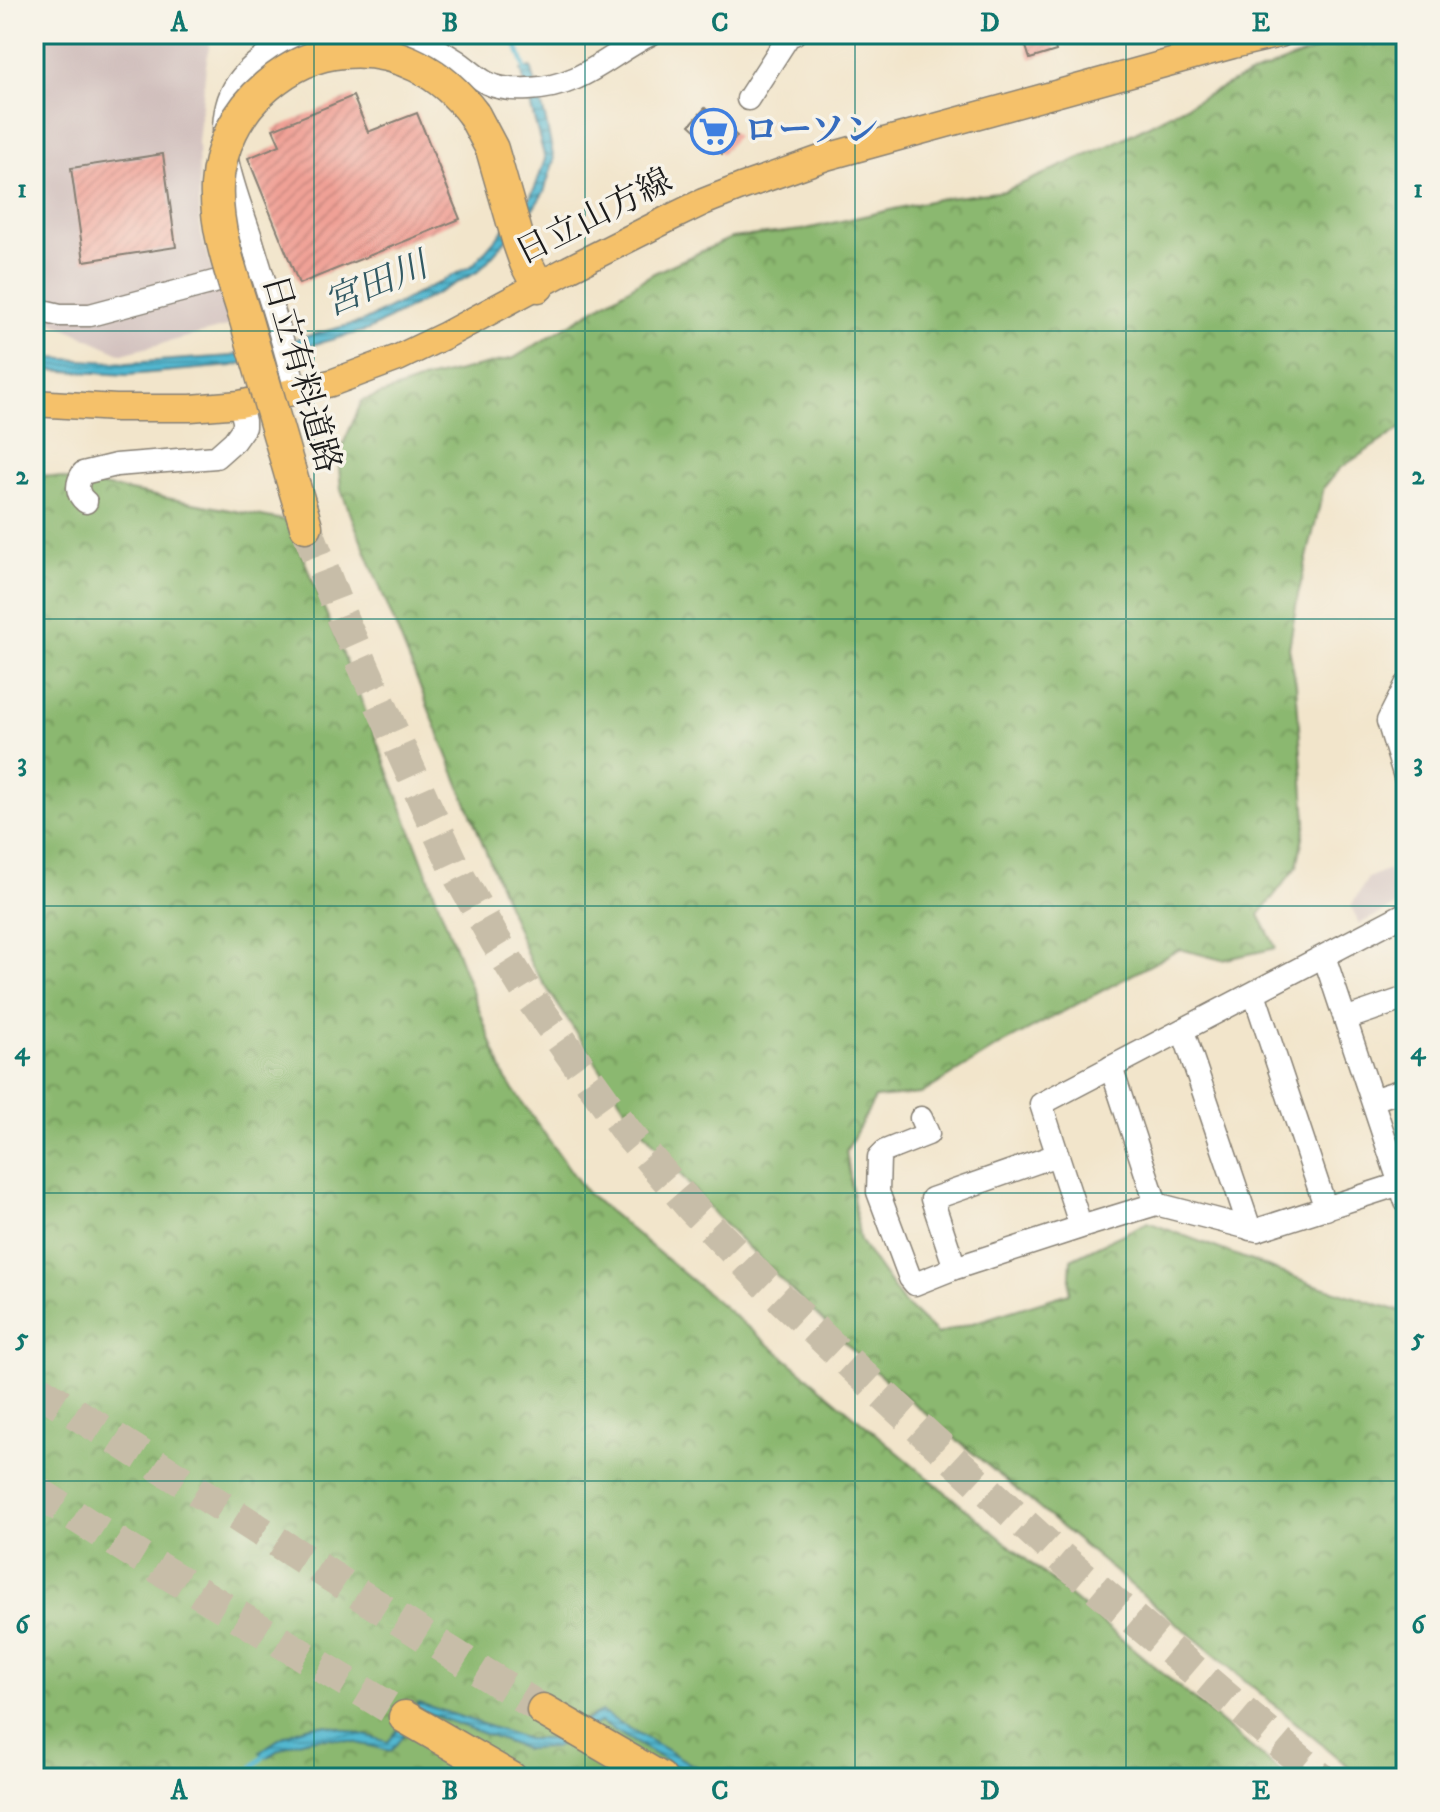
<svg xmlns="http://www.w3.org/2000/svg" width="1440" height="1812" font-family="'IM FELL DW Pica','Noto Serif JP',serif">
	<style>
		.industrial { fill: #d1c0bd }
		.forest { fill: url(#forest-crowns); stroke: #546a46; stroke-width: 2 }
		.water { fill: url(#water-rules); stroke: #376a76; stroke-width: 2 }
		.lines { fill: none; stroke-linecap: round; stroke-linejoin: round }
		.stream { stroke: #52b7d0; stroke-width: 5 }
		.building { fill: url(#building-hatch) }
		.highway-tunnel { stroke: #c7bda8; stroke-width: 32; stroke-dasharray: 32 16; stroke-linecap: butt }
		.minor-casing { stroke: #878074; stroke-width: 25 }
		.major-casing { stroke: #878074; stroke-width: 29 }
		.highway-casing { stroke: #878074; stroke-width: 35 }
		.minor { stroke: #fff; stroke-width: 22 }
		.major { stroke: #f5c16b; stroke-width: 26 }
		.highway { stroke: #f5c16b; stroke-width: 32 }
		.highway-bridge-casing { stroke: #878074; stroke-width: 35; stroke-linecap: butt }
		.highway-bridge { stroke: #f5c16b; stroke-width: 32 }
		.grid { fill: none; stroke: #0f766e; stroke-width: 2; stroke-opacity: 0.55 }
		.labels { text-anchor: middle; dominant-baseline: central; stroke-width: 7; stroke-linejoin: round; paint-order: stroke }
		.shop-label { font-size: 34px; font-weight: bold; fill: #366cbe; stroke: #f7f3e8; text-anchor: start }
		.street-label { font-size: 34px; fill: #1c1c1c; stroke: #f7f3e8 }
		.water-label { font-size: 36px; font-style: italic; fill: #325a64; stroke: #f7f3e8 }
		.neatline { fill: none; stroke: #0f766e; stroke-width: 3 }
		.grid-label { font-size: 26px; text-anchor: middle; font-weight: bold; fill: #0f766e }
	</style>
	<defs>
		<pattern id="forest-crowns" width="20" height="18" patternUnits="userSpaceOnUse" patternTransform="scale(2)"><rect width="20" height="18" fill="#8bb86f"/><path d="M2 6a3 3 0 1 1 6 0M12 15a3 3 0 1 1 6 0" fill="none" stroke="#71955a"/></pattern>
		<pattern id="water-rules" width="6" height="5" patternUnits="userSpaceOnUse" patternTransform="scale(2)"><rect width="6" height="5" fill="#52b7d0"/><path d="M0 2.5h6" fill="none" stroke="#4394a8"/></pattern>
		<pattern id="building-hatch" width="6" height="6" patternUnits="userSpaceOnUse" patternTransform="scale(2)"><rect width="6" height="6" fill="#f0a196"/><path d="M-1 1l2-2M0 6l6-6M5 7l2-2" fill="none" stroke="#cd8a81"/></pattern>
	</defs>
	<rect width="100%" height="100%" fill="#f7f3e8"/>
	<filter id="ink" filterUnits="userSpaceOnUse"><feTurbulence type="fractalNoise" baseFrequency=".0125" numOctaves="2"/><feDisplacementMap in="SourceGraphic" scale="16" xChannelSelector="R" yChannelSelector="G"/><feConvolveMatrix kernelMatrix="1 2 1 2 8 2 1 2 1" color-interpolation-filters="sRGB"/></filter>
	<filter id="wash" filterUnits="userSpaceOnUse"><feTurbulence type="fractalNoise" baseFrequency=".006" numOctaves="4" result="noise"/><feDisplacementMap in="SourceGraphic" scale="32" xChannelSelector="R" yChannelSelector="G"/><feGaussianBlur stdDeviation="1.8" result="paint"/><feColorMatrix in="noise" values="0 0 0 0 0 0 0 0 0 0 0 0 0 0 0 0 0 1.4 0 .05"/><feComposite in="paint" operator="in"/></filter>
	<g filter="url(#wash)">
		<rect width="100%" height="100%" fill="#f2e5cb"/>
		<path class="industrial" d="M34,34H211L206,66L198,142L200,232L230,326L122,354L48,320L34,318Z
			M1388,869L1396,906L1359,924L1351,906L1368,878Z"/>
		<path class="forest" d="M1375,34H1406V425L1339,469L1324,487L1298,595L1289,648L1296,684L1306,822L1297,866L1259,915L1276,948L1222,960L1180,949L997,1047L921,1094L875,1098L846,1151L860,1241L904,1303L937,1334L1069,1293L1071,1259L1148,1222L1313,1284L1406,1313V1778H1362L871,1368L716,1216L633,1119L531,964L341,490L338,456L362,401L422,380L514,358L654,273L731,238L802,230L938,199L1005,191L1110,145L1237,80L1346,38Z
			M34,473L288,521L352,676L505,1078L586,1192L1288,1778H34Z"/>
		<path class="water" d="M531,67L545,117L554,160L544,192L533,209L479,271L368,330L232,366L127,375L34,369V357L128,363L232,356L364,321L473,265L527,203L535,188L545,159L521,70Z
			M419,1703L527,1739H552L601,1712L715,1778H695L600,1722L554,1748L525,1749L422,1711L391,1751C341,1740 313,1725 267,1758L260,1752C278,1738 301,1724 325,1725C342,1727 370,1737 388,1742Z"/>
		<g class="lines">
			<path class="stream" d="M513,34L526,72
				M247,1778L254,1766L269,1751"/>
		</g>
		<g id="blocks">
			<path class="building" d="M1022,34H1052L1056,51L1030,59Z
				M353,96L368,132L417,113L460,219L299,284L248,158L280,145L273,129Z
				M705,108L737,136L722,154L690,125Z
				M163,154L176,247L84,261L71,168Z"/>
		</g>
	</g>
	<g filter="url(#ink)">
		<use href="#blocks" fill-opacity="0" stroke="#878074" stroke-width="2"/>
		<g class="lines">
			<path class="highway-tunnel" d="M306,526L341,616L426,806L460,878L495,940L532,1000L629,1135L692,1208L766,1284L878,1390L1058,1555L1321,1778
				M34,1387C204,1494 372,1604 543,1710
				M34,1490L137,1555L405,1717"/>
			<defs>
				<path id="minor" d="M395,34C417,39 438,48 457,61C467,68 476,77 487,83C499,89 515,90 529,89C582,87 607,56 651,34
					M748,99L790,34H794
					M34,309L60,315H90L244,274
					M296,392C284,340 266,289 251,238C238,197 216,149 227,106C236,68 275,49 307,34
					M86,502C76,494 76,484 83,473L116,465L216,457L234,441L244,427V421L240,404
					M1406,685L1388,721L1406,780
					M1406,913L1041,1104L1081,1227L1156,1204L1257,1230L1406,1182
					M1324,956L1406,1202
					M1254,993L1326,1209
					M1345,1019L1406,998
					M1183,1031L1250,1229
					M1111,1067L1156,1204
					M1372,1100L1406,1089
					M921,1118L928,1134L885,1151L879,1157L878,1192L910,1278L915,1284L955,1268L1081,1227
					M955,1268L932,1199L1057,1155"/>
				<path id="major" d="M34,403L116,408H191L240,404L331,383L398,358L446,335L569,269L670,218L703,202L741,187L826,157L1233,45L1280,34"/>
				<path id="highway" d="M474,115L492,149L519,243L526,263L538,286
					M294,486L306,526
					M543,1710L660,1778
					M405,1717L511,1778"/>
			</defs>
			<use href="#minor" class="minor-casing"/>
			<use href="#major" class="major-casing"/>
			<use href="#highway" class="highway-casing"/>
			<use href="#minor" class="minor"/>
			<use href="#major" class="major"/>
			<use href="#highway" class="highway"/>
			<defs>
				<path id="highway-bridge" d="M294,486C278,429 261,373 245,317C232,275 215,230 217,186C219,148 237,111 267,86C289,67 314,54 343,52C397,47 443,73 474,115"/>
			</defs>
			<use href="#highway-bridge" class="highway-bridge-casing"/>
			<use href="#highway-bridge" class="highway-bridge"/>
		</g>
	</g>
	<path class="grid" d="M314,34V1778M585,34V1778M855,34V1778M1126,34V1778M34,331H1406M34,619H1406M34,906H1406M34,1193H1406M34,1481H1406"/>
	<defs>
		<symbol id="supermarket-ring" viewBox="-11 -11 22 22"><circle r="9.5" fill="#f7f3e8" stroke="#3f7fe0" stroke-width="1.5"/><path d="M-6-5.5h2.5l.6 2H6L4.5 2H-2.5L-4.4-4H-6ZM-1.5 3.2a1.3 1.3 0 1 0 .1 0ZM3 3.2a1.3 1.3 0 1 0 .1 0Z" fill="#3f7fe0"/></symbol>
	</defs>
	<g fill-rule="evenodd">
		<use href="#supermarket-ring" x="688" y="106" width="51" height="51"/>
	</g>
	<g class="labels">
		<g class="shop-label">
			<text x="744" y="131">ローソン</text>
		</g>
		<g class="street-label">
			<text transform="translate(594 217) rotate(-27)">日立山方線</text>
			<text transform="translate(301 374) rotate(74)">日立有料道路</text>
		</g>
		<g class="water-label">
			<text transform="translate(376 285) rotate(-23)">宮田川</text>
		</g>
	</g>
	<rect width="1440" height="1812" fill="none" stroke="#f7f3e8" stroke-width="88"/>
	<rect x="44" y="44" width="1352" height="1724" class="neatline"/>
	<g class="grid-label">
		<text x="179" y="31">A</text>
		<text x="450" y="31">B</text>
		<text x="720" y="31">C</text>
		<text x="990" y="31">D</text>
		<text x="1261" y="31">E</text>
		<text x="22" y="197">1</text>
		<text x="1418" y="197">1</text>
		<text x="22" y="484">2</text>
		<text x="1418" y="484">2</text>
		<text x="22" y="771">3</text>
		<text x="1418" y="771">3</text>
		<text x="22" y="1059">4</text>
		<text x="1418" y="1059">4</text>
		<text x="22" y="1346">5</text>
		<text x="1418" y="1346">5</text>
		<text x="22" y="1633">6</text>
		<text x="1418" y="1633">6</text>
		<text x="179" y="1799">A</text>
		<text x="450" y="1799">B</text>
		<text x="720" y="1799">C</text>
		<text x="990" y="1799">D</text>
		<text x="1261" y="1799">E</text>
	</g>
</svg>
